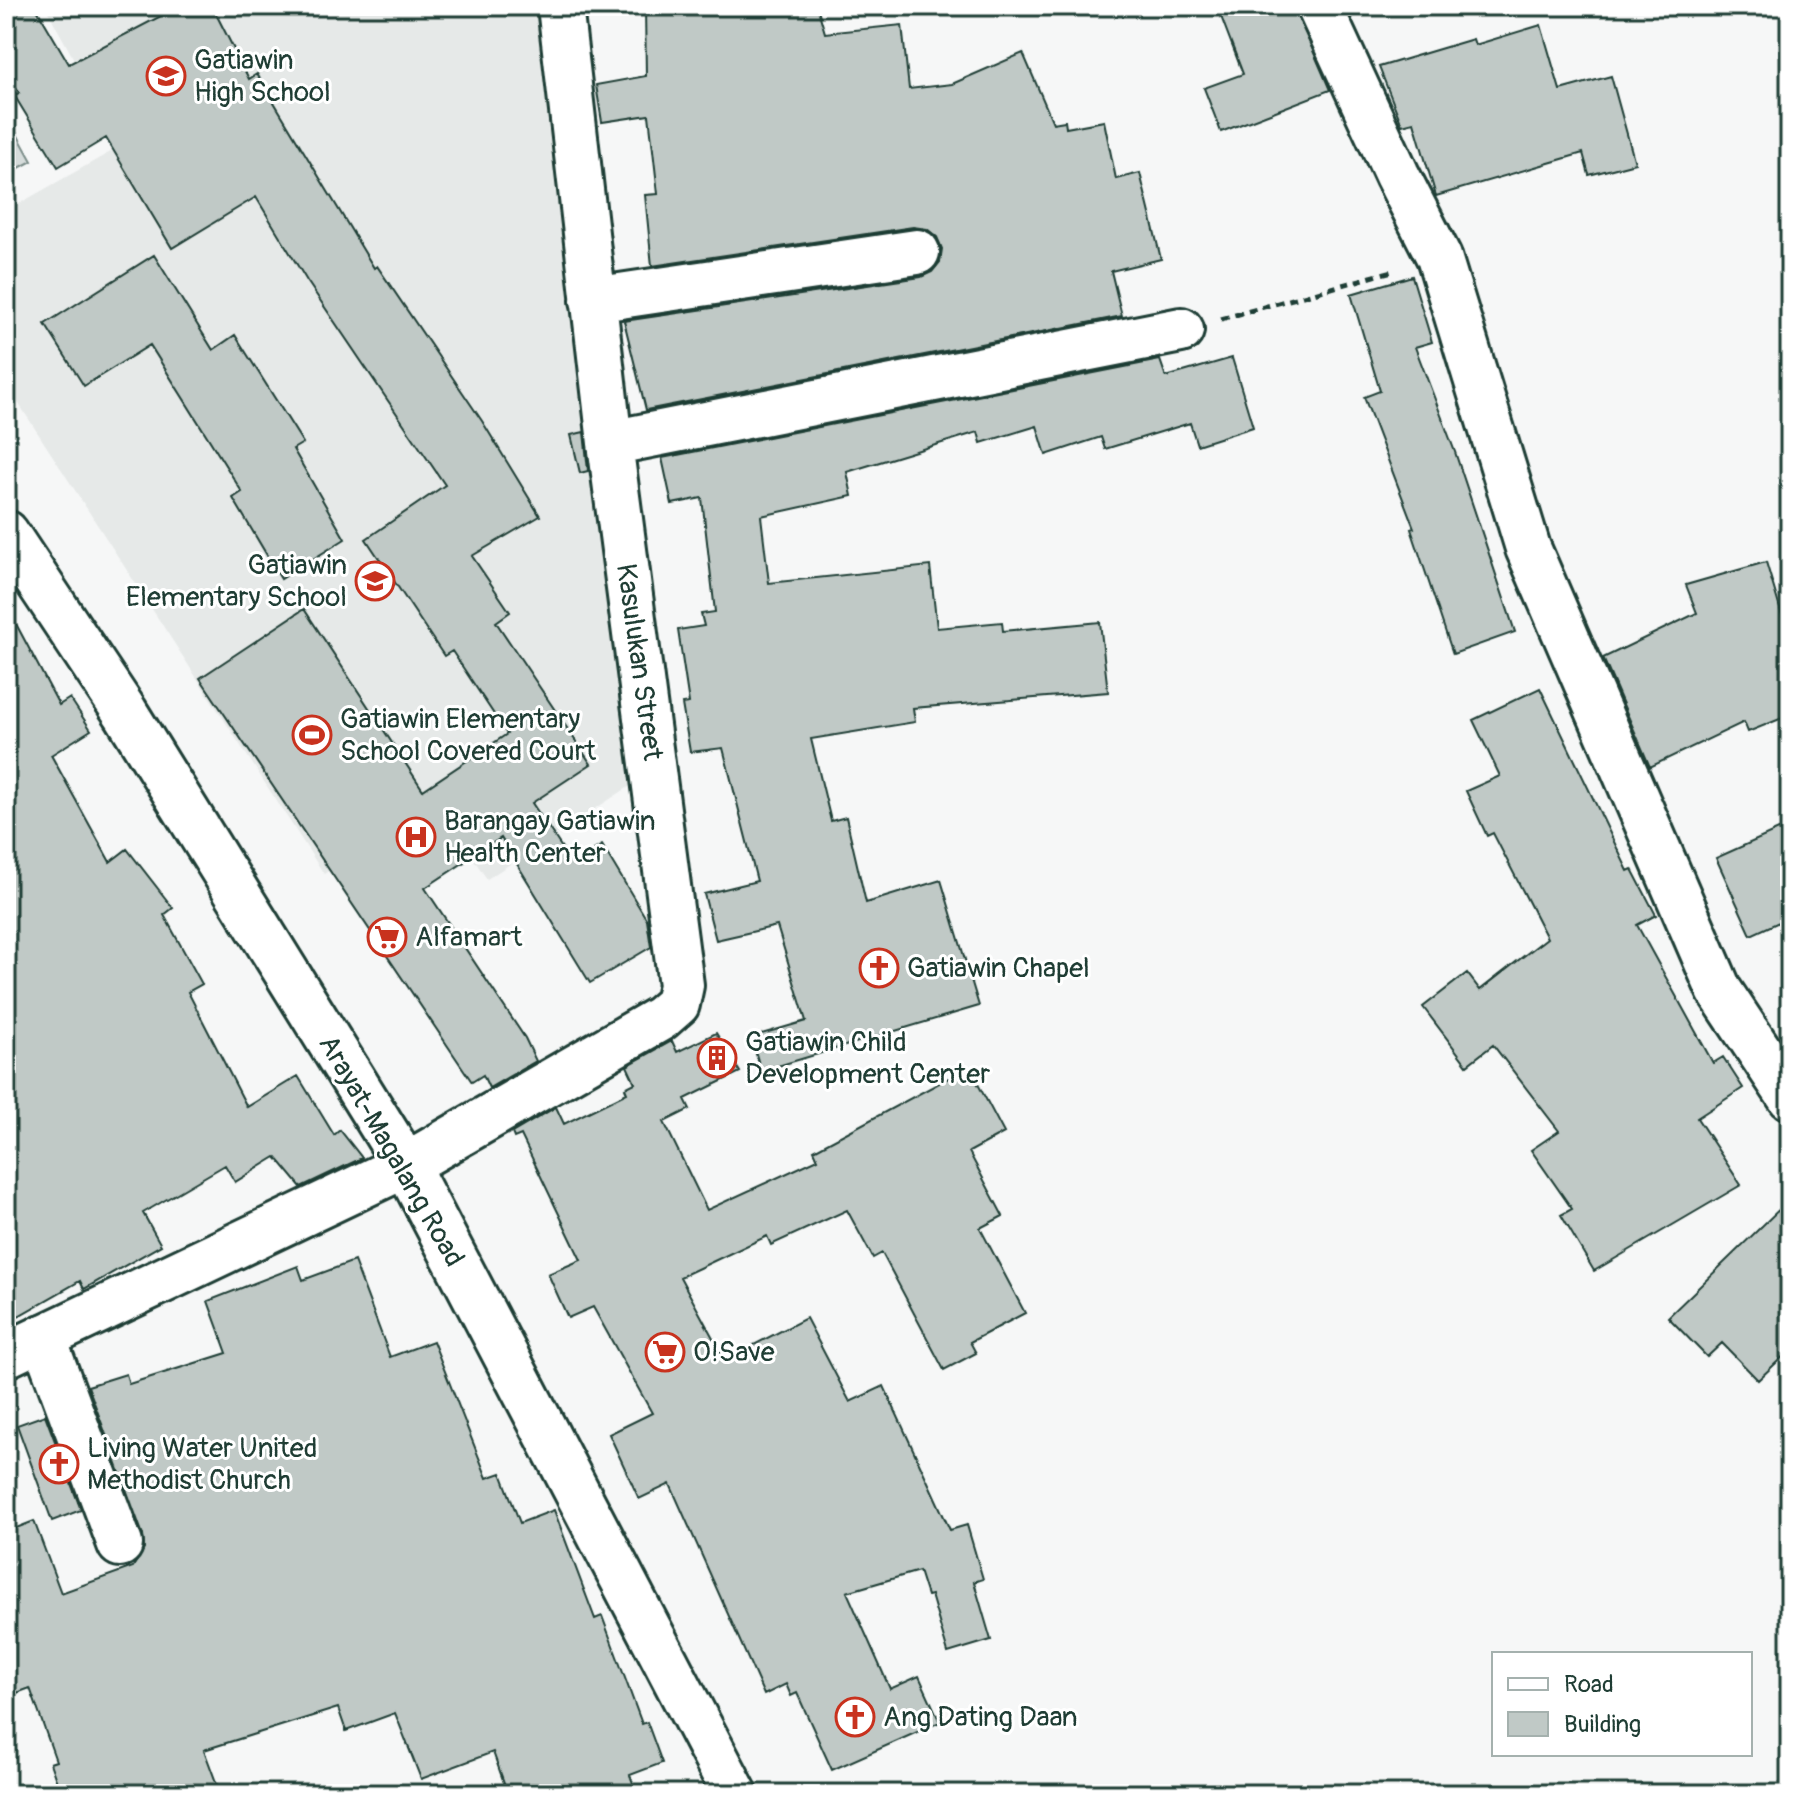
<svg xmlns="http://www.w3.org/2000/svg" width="1796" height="1800" font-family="Pangolin,sans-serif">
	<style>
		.built { fill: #e6e9e8 }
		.green { fill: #d6dcdb; stroke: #7a8c88; stroke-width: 2 }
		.building { fill: #c0c9c6; stroke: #1f3d34; stroke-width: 2 }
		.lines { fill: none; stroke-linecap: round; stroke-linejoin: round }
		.minor-casing { stroke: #1f3d34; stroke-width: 50 }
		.tertiary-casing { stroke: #1f3d34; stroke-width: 50 }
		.primary-casing { stroke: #1f3d34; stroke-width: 50 }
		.path { stroke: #1f3d34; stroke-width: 5; stroke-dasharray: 8 6; stroke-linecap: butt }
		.minor { stroke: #fff; stroke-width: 44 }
		.tertiary { stroke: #fff; stroke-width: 44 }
		.primary { stroke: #fff; stroke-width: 44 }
		.labels { text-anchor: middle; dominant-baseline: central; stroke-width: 6; stroke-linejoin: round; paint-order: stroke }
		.poi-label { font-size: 28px; fill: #1f3d34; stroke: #fff; text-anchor: start }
		.street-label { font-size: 28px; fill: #1f3d34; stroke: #fff }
	</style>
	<rect width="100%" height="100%" fill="#f6f7f7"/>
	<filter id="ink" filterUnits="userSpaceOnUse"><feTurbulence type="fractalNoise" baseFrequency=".0125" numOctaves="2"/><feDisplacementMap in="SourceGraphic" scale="16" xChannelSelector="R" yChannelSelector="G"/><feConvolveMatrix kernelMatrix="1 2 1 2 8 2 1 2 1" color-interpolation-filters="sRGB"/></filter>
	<g filter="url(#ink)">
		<path class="built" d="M45,6H539L641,779L487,879L433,800L324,874L6,384V211L121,146Z"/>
		<path class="green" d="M6,114L32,161L6,175Z"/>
		<path class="building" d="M6,6H35L69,64L180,6H212L249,79L257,74L374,268L377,266L482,421L540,516L472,556L510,612L496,622L591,764L532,803L572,863L602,845L647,920L651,947L590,983L501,838L425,888L525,1038L536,1061L489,1088L483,1075L472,1082L200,678L304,609L423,790L507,734L452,651L444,656L366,539L445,485L307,281L256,197L172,248L106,138L58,167L14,95L19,93L6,71Z
			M817,6L825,33L902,25L909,89L952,84L1023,53L1053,123L1065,121L1066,128L1104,121L1116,179L1140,173L1161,259L1111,271L1122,316L646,410L624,321L921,277L932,272L940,262L942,249L937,237L927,229L913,227L652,266L645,195L658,194L649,115L602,122L596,85L646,76L645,8Z
			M1217,6H1294L1330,90L1221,132L1204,88L1243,74Z
			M1541,25L1560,90L1611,76L1635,163L1589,175L1583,153L1436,196L1414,122L1402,125L1379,67L1473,39L1475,45Z
			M154,255L213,350L235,335L303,443L293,449L345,539L281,579L233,498L242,492L150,345L84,386L45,324Z
			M1412,276L1432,342L1415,347L1455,452L1515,632L1453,654L1411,529L1414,528L1364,397L1380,391L1351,294Z
			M1232,358L1253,427L1197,445L1190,423L1105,449L1101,437L1046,455L1037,426L981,443L978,432L847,472L852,496L761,516L769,583L930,566L937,628L1002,622L1003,631L1100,622L1108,692L913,708L915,722L811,739L831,821L846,817L866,903L941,880L979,1006L761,1071L751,1037L806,1021L777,926L716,940L704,894L757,881L723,748L690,752L682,704L689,703L678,630L704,626L701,614L715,612L702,498L672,504L662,458L1160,360L1166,377Z
			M584,432L588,471L580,473L571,435Z
			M1766,562L1790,642V715L1748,732L1744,722L1650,767L1603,658L1697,613L1686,585Z
			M6,605L59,705L70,698L91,730L51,755L110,862L127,849L173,908L164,915L202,984L188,992L247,1107L298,1076L334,1135L340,1130L362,1158L301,1187L276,1157L235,1182L225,1165L143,1213L161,1245L84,1289L80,1281L6,1323Z
			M1540,688L1628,871L1632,869L1656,915L1637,925L1713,1063L1723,1057L1743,1088L1697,1118L1741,1185L1594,1271L1561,1215L1572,1209L1531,1150L1559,1131L1493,1045L1467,1065L1423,1007L1467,973L1480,990L1547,938L1493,833L1487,836L1466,791L1500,776L1473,720Z
			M1790,825V917L1751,935L1716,858Z
			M716,1033L740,1072L685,1099L690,1109L664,1122L707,1210L818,1159L814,1150L969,1067L1004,1133L969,1152L1003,1216L980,1228L1025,1313L970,1342L976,1353L944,1370L882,1253L873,1258L847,1210L771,1245L767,1236L680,1277L725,1360L806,1318L850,1402L884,1386L950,1530L967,1525L983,1579L974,1582L991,1640L948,1653L931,1595L927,1596L919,1571L847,1592L890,1689L919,1676L940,1722L832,1770L797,1693L791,1696L786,1684L764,1695L670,1484L639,1499L609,1434L652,1413L593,1307L568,1318L548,1274L581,1260L521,1135L514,1138L512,1133L556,1107L564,1124L627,1093L625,1088L635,1083L627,1066L672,1041L677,1052Z
			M1790,1199V1350L1758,1380L1722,1343L1707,1357L1668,1317Z
			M354,1261L390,1357L433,1341L487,1478L501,1473L520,1523L554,1510L595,1619L602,1616L642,1724L647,1722L662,1763L630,1775L637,1794H508L493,1752L421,1779L395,1713L346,1731L338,1708L204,1750L217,1785L193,1794H61L50,1763L56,1761L30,1688L6,1697V1532L34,1521L61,1593L133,1567L144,1549L143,1535L88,1386L126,1374L129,1384L227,1353L208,1301L298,1266L303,1280Z
			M45,1415L81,1510L52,1521L17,1425Z"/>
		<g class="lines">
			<defs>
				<path id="minor" d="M1319,6L1397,175L1439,257L1528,548L1719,990L1790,1097
					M593,300L917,252
					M610,443L1181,330
					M406,1165L661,1018L677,1004L681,985L610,443L560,6
					M43,1337L120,1544"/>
				<path id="tertiary" d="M6,1355L406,1165"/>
				<path id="primary" d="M6,533L125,712L406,1165L735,1794"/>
			</defs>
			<use href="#minor" class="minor-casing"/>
			<use href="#tertiary" class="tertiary-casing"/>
			<use href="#primary" class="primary-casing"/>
			<path class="path" d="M1221,319L1396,270"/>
			<use href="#minor" class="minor"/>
			<use href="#tertiary" class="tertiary"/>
			<use href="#primary" class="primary"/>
		</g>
	</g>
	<defs>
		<symbol id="school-ring" viewBox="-11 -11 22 22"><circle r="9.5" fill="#fff" stroke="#c8321e" stroke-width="1.5"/><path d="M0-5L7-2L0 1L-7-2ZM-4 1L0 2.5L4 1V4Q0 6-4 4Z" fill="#c8321e"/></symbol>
		<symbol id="stadium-ring" viewBox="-11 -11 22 22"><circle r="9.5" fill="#fff" stroke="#c8321e" stroke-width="1.5"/><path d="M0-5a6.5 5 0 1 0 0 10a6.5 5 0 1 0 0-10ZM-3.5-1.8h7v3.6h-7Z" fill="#c8321e"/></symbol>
		<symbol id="hospital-ring" viewBox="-11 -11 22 22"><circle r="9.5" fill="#fff" stroke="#c8321e" stroke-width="1.5"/><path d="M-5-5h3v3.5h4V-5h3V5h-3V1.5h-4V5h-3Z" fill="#c8321e"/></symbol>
		<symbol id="supermarket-ring" viewBox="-11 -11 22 22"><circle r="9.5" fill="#fff" stroke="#c8321e" stroke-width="1.5"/><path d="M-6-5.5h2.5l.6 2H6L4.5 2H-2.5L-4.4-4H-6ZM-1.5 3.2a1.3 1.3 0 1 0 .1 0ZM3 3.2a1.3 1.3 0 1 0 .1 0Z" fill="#c8321e"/></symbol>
		<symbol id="church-ring" viewBox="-11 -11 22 22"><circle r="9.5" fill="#fff" stroke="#c8321e" stroke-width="1.5"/><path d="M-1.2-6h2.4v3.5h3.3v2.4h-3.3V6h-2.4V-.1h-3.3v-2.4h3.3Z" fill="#c8321e"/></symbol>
		<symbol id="building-ring" viewBox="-11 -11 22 22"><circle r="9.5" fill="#fff" stroke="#c8321e" stroke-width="1.5"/><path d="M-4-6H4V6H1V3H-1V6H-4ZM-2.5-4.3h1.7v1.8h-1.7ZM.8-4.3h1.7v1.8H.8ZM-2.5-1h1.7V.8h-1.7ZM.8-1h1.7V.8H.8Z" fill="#c8321e"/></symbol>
	</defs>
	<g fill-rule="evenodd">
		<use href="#school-ring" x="144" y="54" width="44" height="44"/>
		<use href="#school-ring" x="353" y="559" width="44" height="44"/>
		<use href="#stadium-ring" x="290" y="713" width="44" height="44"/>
		<use href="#hospital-ring" x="394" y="815" width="44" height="44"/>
		<use href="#supermarket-ring" x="365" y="915" width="44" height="44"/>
		<use href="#church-ring" x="857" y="946" width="44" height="44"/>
		<use href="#building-ring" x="695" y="1036" width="44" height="44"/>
		<use href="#supermarket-ring" x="643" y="1330" width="44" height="44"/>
		<use href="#church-ring" x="37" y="1442" width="44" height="44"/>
		<use href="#church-ring" x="833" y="1695" width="44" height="44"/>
	</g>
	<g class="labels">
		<g class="poi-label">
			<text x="194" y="60">Gatiawin<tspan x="194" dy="32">High School</tspan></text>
			<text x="347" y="565" text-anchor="end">Gatiawin<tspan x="347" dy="32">Elementary School</tspan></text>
			<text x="340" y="719">Gatiawin Elementary<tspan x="340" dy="32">School Covered Court</tspan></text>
			<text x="444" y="821">Barangay Gatiawin<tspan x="444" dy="32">Health Center</tspan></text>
			<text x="415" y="937">Alfamart</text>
			<text x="907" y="968">Gatiawin Chapel</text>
			<text x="745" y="1042">Gatiawin Child<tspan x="745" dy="32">Development Center</tspan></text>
			<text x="693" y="1352">O!Save</text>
			<text x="87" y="1448">Living Water United<tspan x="87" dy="32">Methodist Church</tspan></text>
			<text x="883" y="1717">Ang Dating Daan</text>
		</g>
		<g class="street-label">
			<text transform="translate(639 662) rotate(82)">Kasulukan Street</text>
			<text transform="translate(391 1151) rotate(60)">Arayat-Magalang Road</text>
		</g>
	</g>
	<rect width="1796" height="1800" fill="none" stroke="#fff" stroke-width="32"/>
	<rect x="16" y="16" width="1764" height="1768" fill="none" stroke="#1f3d34" stroke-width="3" filter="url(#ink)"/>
	<rect x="1492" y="1652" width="260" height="104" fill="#ffffff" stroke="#a5b1ae" stroke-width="2"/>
	<rect x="1508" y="1678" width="40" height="12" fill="#ffffff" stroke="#a5b1ae" stroke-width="2"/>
	<text x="1564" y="1692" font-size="24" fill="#1f3d34">Road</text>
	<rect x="1508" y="1712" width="40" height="24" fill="#c0c9c6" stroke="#a5b1ae" stroke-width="2"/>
	<text x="1564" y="1732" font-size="24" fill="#1f3d34">Building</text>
</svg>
